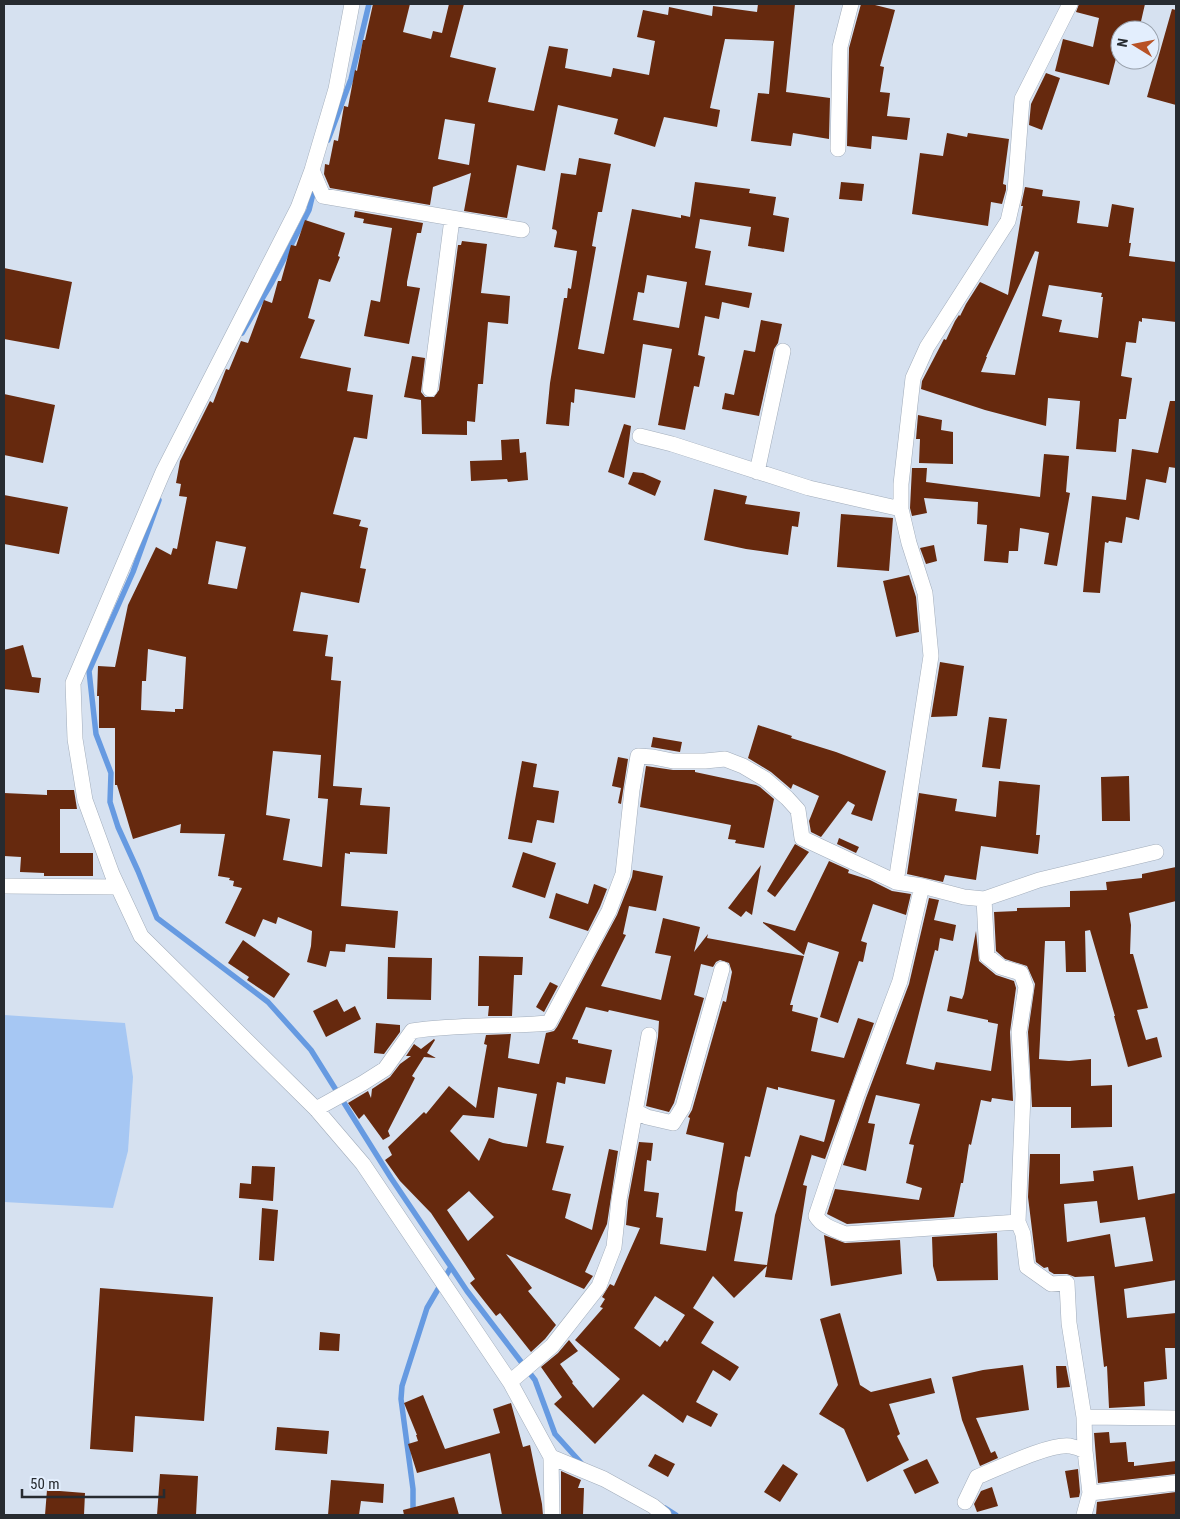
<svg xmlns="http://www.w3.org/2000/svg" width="1180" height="1519" font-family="'Roboto Condensed',sans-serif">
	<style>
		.green { fill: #a6c7f3 }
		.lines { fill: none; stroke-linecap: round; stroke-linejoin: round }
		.stream { stroke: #669ae1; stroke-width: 5.5 }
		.building { fill: #66290e; fill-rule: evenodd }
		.minor-casing { stroke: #a2adbb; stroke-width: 16 }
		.minor { stroke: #fff; stroke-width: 15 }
	</style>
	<rect width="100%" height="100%" fill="#d6e1f0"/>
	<path class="green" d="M4,1015L125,1023L133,1077L128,1151L113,1208L4,1202Z"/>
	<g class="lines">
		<path class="stream" d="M328,140L351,79L369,4
			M242,333L272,282L309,210L315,185
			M159,500L133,572L89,671L96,734L111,773L110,802L118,827L138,871L157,918L268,1002L311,1050L391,1178L451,1267L467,1291L535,1380L555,1434L582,1464
			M665,1508L676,1515
			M413,1515V1489L401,1399L402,1386L427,1308L451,1267"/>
	</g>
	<path class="building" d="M373,4H410L403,32L431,39L433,31L442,33L449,4H464L450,57L496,68L488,102L534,111L549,46L568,49L565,68L611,77L613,68L649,75L655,41L637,37L643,10L668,15L669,7L712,16L713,6L757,12L758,4H795L786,92L830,98L829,139L793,133L791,146L751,141L758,93L769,94L774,41L725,39L710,108L720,110L717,127L664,117L655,147L614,134L618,119L558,105L545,171L517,165L507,218L464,211L471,173L433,187L430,205L330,188L324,174L325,164L329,165L334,140L338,141L344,106L348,107L355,70L357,71L363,40H365ZM445,119L475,124L469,165L438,159Z
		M861,4H871L895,10L880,66L884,67L880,92L890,93L887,116L910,118L907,140L872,136L871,149L847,146L849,48Z
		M1079,4H1145L1139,30H1120V43L1109,85L1055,71L1063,39L1093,47L1099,18L1076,12Z
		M1172,9L1176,10V105L1147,97Z
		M1046,73L1060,78L1042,130L1029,125L1031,104Z
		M947,133L967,137L968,133L1009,139L1003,184L1006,185V190L1002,204L991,202L988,226L912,214L920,153L943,156Z
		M579,158L611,164L602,212H598L592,246L596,247L578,349L604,354L632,209L681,218V215L690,217L695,182L750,189L749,193L776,197L773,215L789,218L784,252L748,246L751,227L700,219L695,248L711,251L705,285L752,293L749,308L722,302L719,319L705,316L698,355L705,357L699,387L694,386L685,430L658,425L672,349L643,344L635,398L575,389L574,403L571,402L569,426L546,424L550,383L564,298H567L568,288L571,289L577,251L554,247L557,232L556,230L552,229L561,173L576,175ZM647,275L687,282L679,328L633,320L638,292L644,293Z
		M841,182L864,184L862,201L839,199Z
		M1025,187L1043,190L1042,196L1080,201L1077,223L1108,227L1112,204L1134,208L1129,243H1131L1129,256L1176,262V322L1142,318V322L1139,321L1136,343L1126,342L1121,376L1132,378L1126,419H1119L1116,452L1076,449L1080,401L1048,398L1046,426L985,410L921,389L922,381L944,339L946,340L955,321L959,315L960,316L966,304L980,282L1008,295L1021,217L1023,206H1021ZM1035,251L1039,252L1015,375L981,372L987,357H986ZM1049,285L1102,293L1101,297H1103L1098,338L1059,332L1062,320L1042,316Z
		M355,211L423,223L421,233H417L407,282V286L420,288L409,344L364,336L371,300L380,302L392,228L363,223L364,219L354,217Z
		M305,220L345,233L338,256L340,257L330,282L319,279L308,318L315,320L300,358L351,368L347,391L373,395L367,439L354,437L333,514L361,520L359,526L368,528L360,568L366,569L359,603L301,592L293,631L328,635L325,656L333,657L331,680L341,681L333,786L362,788L360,805L390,807L387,854L350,852V854L345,853L341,906L398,911L395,948L346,944L345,952L330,951L326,967L307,962L311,946L312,931L278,917L276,924L263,919L255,937L225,923L242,888L233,886L234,881L229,880L230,878L218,876L225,834L180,833L181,824L133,839L117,785H115V728H99V696H97L98,666L115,667L128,605L156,547L171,555L173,548L177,549L187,497L179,496L181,484L176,483L180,461L210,401L213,403L226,369L229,370L241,341L248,343L264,300L272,303L278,281H281L291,245L296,246ZM216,541L246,547L237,589L208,584ZM148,649L186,657L183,709H175V712L141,710L142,681H146ZM273,751L321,755L318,798L328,799L322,867L283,860L290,819L266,815Z
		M462,241L487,244L481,293L510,296L508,324L488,322L483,384H478L475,422L467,421V435L422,434L421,400L404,397L412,356L425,358L421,392L425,397H434L439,390L458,245H461Z
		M4,268L72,282L59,349L4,339Z
		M761,320L782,324L778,343L774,349L759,416L722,409L725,393L734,395L744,350L755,352Z
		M4,394L55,405L43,463L4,455Z
		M1170,401H1176V468L1169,467L1166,483L1146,479L1139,520L1126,517L1122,543L1109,541L1108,543L1105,542L1100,593L1083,592L1092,496L1126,500L1132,449L1158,453Z
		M918,415L942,420L941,430L953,432V464L919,463L920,439H916Z
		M624,424L631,426L624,478L608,472Z
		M519,439L520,453L526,452L528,480L508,482L507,479L471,481L470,461L502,460L501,440Z
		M1044,454L1069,456L1066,492L1070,493L1057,566L1044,564L1049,533L1020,528L1018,551H1009L1008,563L984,561L987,525L977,524L978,502L924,498L927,513L912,516L910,508L912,468H927L926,482L1040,497Z
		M633,472L643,473L661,481L655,496L628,484Z
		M714,489L747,496L745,504L800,512L798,527L792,526L788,555L746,549L704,540Z
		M4,495L68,507L59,554L4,544Z
		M841,514L893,518L889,571L837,567Z
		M934,545L937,561L926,564L920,548Z
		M909,575L916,597L919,632L896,637L883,581Z
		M23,645L32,677L41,678L39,693L4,689V650Z
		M940,662L964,666L957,716L931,717Z
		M989,717L1007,719L1000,769L982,767Z
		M758,725L792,736L791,738L836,752L886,771L872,821L851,814L855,805L848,801L821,837L811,832L809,821L819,796L793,784L791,789L771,772L748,758Z
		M653,737L682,742L680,752L651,747Z
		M618,757L628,759L621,804L618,803L621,788L612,786Z
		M522,761L537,764L533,787L559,791L554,823L537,820L532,843L508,839Z
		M646,766L673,770H695V772L756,785L760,787L774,799L764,848L735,843L736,840L728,839L731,825L640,807Z
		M1129,776L1130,821H1102L1101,777Z
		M999,781L1040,785L1036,835H1040L1038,854L981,846L976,880L945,875L943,882L907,874L919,793L957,799L955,811L996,817Z
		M47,790H74L77,809H60V853H93V876H44V873L20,872L21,857L4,856V793L47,795Z
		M839,838L859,847L856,853L837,844Z
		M795,844L809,852L775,897L767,891Z
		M523,852L556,863L545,898L512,887Z
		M829,861L849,870L848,873L870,880L892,891L911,894L906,915L873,904L861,941L867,943L863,962L859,961L838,1023L820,1017L839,952L808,942L804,955L763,923V922L795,931Z
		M761,865L752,915L746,911L741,917L728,908Z
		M1176,867V901L1129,913L1131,925L1130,954H1133L1148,1008L1137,1010L1146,1040L1157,1037L1162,1057L1128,1067L1114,1016H1115L1090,930L1085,931L1086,972H1066L1065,941H1045L1039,1059L1069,1061L1091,1059V1086L1112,1085V1127L1071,1128V1107H1032L1028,1032L1035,984L1027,966L1005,959L996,951L994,912L1017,911V908L1070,907V891L1107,890L1106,882L1142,878V874Z
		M633,870L663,876L656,911L629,906L623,934L626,935L601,986L661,1000L671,956L655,953L663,918L700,927L694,952L708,934L707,938L804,956L790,1005H793L792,1011L818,1018L811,1051L844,1058L858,1018L874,1023L825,1159L812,1155V1154L803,1185L807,1186L792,1280L765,1277L767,1266L734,1298L713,1276L693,1308L714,1322L701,1343L739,1367L730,1381L713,1370L696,1402L718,1414L711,1427L687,1415L683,1423L643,1394L595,1444L554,1404L562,1397L541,1367L558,1353L569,1340L578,1351L560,1364L573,1382L572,1383L593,1408L620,1379L575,1340L603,1308L600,1307L605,1299L602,1297L610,1284L614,1286L640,1228L626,1225L628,1201L639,1142L653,1143L651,1161L647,1160L644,1191L659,1193L656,1217L663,1218L660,1244L706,1251L724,1143L686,1134L690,1118L688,1117L692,1110L723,1001L726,1002L732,972L729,963L720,960L716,962L713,967L701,964L694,995L704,998L674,1103L669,1112L646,1106L658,1037L659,1021L609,1010L608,1012L586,1007L572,1039L578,1040V1043L612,1050L605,1084L566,1077L565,1084L557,1082L546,1143L564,1146L552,1190L571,1194L565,1218L592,1230L609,1149L618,1151L607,1224L585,1272L593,1276L584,1289L506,1254L532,1288L528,1291L556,1325L545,1339L531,1352L500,1313L496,1316L470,1283L475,1279L431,1213L400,1181L385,1160L392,1155L388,1147L424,1112L426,1114L449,1086L476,1108L487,1045L484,1044L486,1035L511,1034L508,1058L539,1064L546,1033L554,1031L557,1027L617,915L632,877ZM498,1087L537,1094L527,1147L503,1143L489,1138L479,1161L450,1131L463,1115L494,1118ZM767,1087L778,1090V1087L835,1100L824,1142L800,1135L775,1215L767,1265L734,1261L743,1212L735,1211L737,1193L745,1156L750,1157ZM469,1191L494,1217L468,1241L447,1210ZM655,1296L685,1315L667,1342L665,1340L660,1347L634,1328Z
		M594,884L607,889L600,907L588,931L549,918L556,893L588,904Z
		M929,898L939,900L934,920L956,925L953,941L940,938L938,951L935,950L906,1064L934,1070L936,1062L991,1071L998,1024L988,1022V1020L947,1011L950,996L962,999L964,994L976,931L979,961L996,975L1014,981L1016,988L1010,1032L1013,1101L992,1098L991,1102L981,1100L971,1145L969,1144L963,1183H961L954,1217L847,1224L827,1214L835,1189L919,1200L922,1188L906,1183L914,1145L909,1144L920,1104L876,1095L868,1123L875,1124L866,1171L843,1165L866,1098L909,984Z
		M243,940L290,974L274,998L247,980L249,977L228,963Z
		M479,956L523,957L522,975H514L512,1016H488L489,1006H478Z
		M388,957L432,958L431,1000L387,999Z
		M550,982L558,986L544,1012L536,1007Z
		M337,999L344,1012L355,1006L361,1019L326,1037L313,1011Z
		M376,1023L400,1025V1032L384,1054L374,1053Z
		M434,1039L435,1040L427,1053L436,1058L424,1057L412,1076L415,1078L388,1131L390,1136L383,1140L364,1114L359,1119L348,1103L368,1091L371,1098L372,1089L390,1077L400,1064L411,1056H406L414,1044L421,1049Z
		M1030,1154H1060V1184L1094,1181L1093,1171L1133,1166L1138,1200L1176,1193V1280L1124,1289L1127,1318L1176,1313V1348H1165L1167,1379L1144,1382L1145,1406L1109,1408L1107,1366L1104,1367L1094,1276L1075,1277L1067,1274H1054L1049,1271L1048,1267L1044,1268L1036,1262L1028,1197ZM1097,1201L1100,1223L1145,1217L1153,1261L1115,1267L1110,1234L1067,1242L1064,1204Z
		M252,1166L275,1167L273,1201L239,1198L240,1183L251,1184Z
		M262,1208L278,1210L274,1261L259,1260Z
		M997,1233L998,1280L937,1281L933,1266L932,1237Z
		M824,1235L845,1243L900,1240L902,1274L831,1286Z
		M100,1288L213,1297L204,1421L135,1416L133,1452L90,1449Z
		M840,1313L860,1385L871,1392L931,1378L935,1393L889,1404L900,1434L897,1436L909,1460L867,1482L844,1429L819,1414L838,1385L820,1319Z
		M320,1332L340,1334L339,1351L319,1350Z
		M1023,1365L1029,1410L976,1418L991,1453L995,1451L998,1458L980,1466L962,1420L952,1377L983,1370Z
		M1056,1366H1066L1070,1387L1057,1388Z
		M423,1395L445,1449L500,1433L493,1409L511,1403L523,1447L530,1445L542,1504L543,1515H502L490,1453L417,1473L408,1444L418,1441L416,1435H417L404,1403Z
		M277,1427L329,1431L327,1454L275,1450Z
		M1109,1432L1110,1443L1126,1442L1128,1462H1134V1466L1176,1461V1474L1098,1483L1094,1433Z
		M655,1454L675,1464L668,1477L648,1466Z
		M927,1459L939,1483L915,1494L903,1470Z
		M783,1464L798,1474L780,1502L764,1492Z
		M1078,1469L1080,1492L1079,1497L1070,1498L1065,1471Z
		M561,1471L581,1480L578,1488H584L583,1515H561Z
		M160,1474L198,1476L196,1515H157Z
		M331,1480L384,1484L383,1503L361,1501L359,1515H328Z
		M992,1487L998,1506L977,1512L974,1504L981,1491Z
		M47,1490L85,1493L84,1515H45Z
		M1176,1492V1515H1096L1097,1502Z
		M454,1497L459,1515H404L403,1510Z"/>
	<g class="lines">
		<defs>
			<path id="minor" d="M352,4L336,89L312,170L298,208L163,472L73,683L75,739L85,800L112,874L141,936L316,1109L363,1164L510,1382L551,1457L604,1479L653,1506L664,1515
				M838,149L840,47L851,4
				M312,170L323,196L522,230
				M430,389L452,219
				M640,436L672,444L809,488L901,509
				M757,472L783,351
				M896,882L931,656L925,593L909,543L901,509V484L913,378L927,347L1008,221L1015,191L1022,99L1070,4
				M4,886L118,887
				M922,886L900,981L857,1095L816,1216C823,1227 834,1229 845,1234L1018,1222
				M984,899L987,956L1001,967L1021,973L1026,987L1019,1032L1023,1094L1018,1222L1023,1234L1027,1267L1051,1284L1067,1283L1069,1323L1084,1417L1085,1451L1090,1493L1084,1515
				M316,1109L363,1083L385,1069L412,1031C458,1024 504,1027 549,1023L609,911L623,874L632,790L638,756L653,757L673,761H705L725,759L743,766L765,779L787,798L798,810L802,838L896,882L922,886L964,897L984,899L1039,880L1156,852
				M635,1111L647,1117L673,1123L683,1107L722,969
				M510,1382L552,1346L599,1286L614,1247L619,1200L649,1035
				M1084,1417L1176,1418
				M551,1457L552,1515
				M1090,1493L1176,1483
				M965,1502L977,1477C997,1469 1050,1443 1070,1446C1075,1447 1081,1449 1085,1451"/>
		</defs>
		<use href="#minor" class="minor-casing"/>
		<use href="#minor" class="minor"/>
	</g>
	<rect width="1180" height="1519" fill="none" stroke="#272b30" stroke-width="10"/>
	<g transform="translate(1135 45) rotate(280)"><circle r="24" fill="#e3eefd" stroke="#98a0ab"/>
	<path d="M0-4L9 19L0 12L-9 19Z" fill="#b85226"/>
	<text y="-8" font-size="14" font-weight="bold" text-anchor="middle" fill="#272b30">N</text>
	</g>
	<path d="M22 1489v8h142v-8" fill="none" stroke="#272b30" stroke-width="2.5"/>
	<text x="30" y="1489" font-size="15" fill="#272b30" stroke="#e3eefd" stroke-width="4" paint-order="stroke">50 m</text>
</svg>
